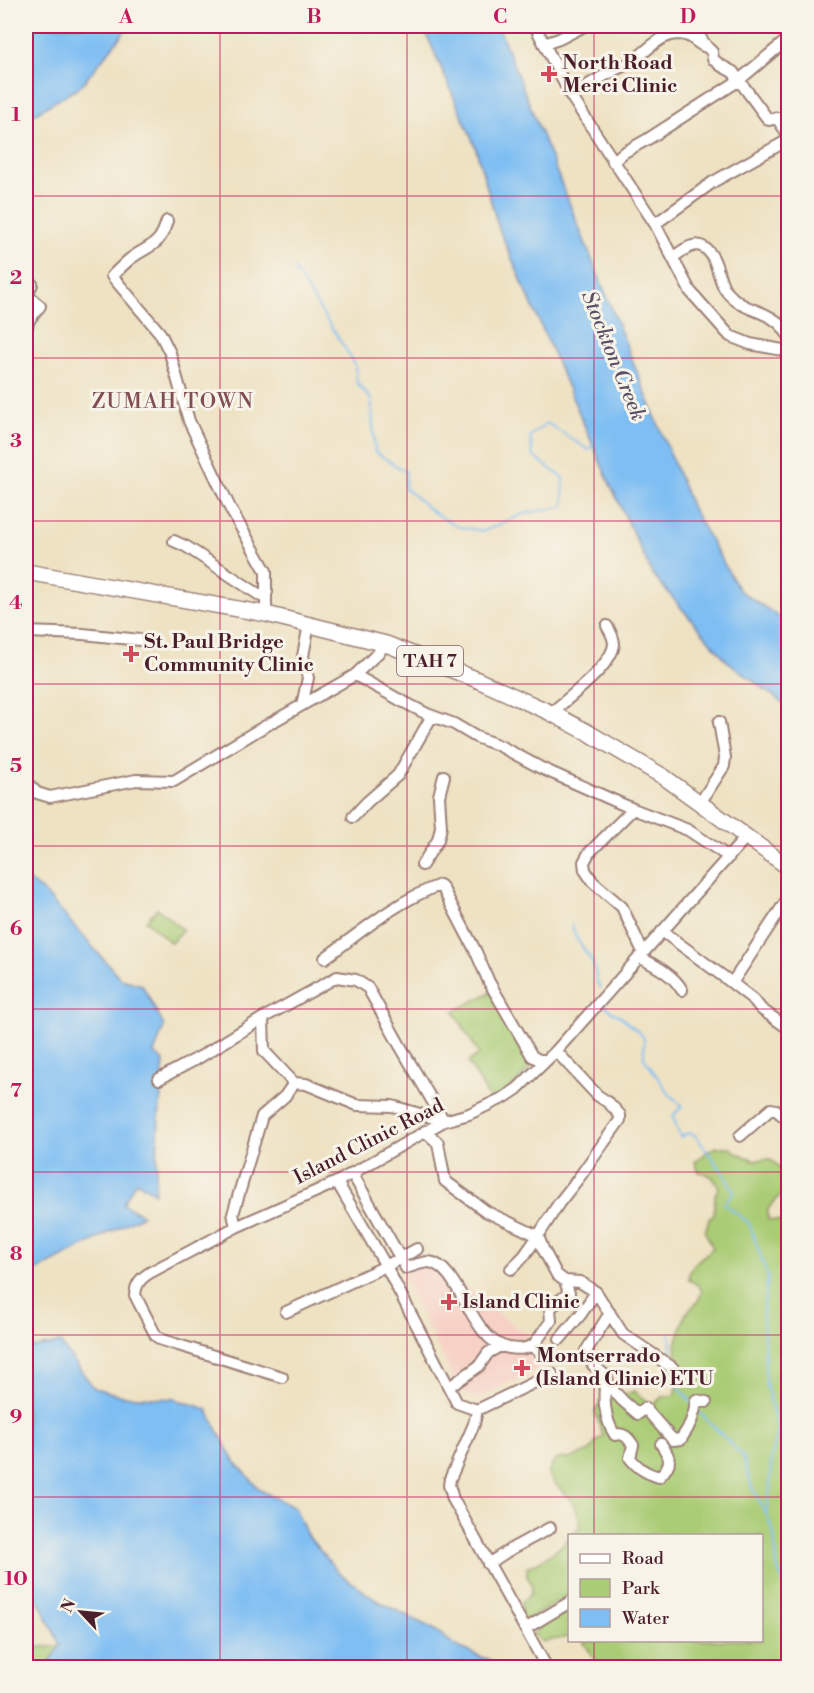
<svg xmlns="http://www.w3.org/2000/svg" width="814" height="1693" font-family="'Libre Bodoni',serif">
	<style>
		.built { fill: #f7d1c6 }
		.green { fill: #aacc75; stroke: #7a7650; stroke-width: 1.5 }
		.water { fill: #7ebef3; stroke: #646e8f; stroke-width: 1.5 }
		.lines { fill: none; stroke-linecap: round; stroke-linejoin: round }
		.stream { stroke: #7ebef3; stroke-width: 2 }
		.minor-casing { stroke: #9c8077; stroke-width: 14 }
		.highway-casing { stroke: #9c8077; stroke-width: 18 }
		.minor { stroke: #fff; stroke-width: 10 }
		.highway { stroke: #fff; stroke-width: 15 }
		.grid { fill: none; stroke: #c2185b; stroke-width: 1.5; stroke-opacity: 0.55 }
		.poi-dot { fill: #d1495b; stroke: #f7f3e8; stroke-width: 2 }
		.labels { text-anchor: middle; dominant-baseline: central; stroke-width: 6; stroke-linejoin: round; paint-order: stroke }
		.shield { fill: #f7f3e8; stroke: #7e5f64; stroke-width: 1.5 }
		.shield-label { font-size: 18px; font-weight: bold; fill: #4a1f2b }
		.poi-label { font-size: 20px; font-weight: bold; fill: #4a1f2b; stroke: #f7f3e8; text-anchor: start }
		.street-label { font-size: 20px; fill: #4a1f2b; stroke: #f7f3e8 }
		.water-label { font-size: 21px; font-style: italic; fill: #5a4f67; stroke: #f7f3e8 }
		.neighbourhood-label { font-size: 21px; letter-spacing: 1.5px; fill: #804e53; stroke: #f7f3e8 }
		.neatline { fill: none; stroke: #c2185b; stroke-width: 2 }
		.grid-label { font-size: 20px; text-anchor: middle; font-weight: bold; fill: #c2185b }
	</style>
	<rect width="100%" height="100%" fill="#f7f3e8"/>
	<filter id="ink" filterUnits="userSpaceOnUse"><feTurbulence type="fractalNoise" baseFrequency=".0167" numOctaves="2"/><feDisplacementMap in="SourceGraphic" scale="12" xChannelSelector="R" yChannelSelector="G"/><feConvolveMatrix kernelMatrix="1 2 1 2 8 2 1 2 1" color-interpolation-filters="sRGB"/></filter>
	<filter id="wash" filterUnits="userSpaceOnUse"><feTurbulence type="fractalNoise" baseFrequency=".008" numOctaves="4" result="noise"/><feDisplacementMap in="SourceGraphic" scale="24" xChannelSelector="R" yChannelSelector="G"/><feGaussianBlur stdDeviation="1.35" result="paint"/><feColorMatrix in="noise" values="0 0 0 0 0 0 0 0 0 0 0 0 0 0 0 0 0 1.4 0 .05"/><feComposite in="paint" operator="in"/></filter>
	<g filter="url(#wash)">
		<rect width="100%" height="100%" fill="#eee2c3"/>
		<path class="built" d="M417,1249L556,1359L478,1399L459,1390L395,1261Z"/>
		<path class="green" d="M157,908L183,930L171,943L146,921Z
			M491,992L531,1067L503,1095L491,1101L468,1062L479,1054L454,1011Z
			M717,1147H730L737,1153L755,1160L770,1159L778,1166L787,1182L784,1191L768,1209V1220L783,1221L788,1213V1667H599L583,1641L762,1640V1536L572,1535L580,1526C577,1496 560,1496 548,1473L553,1462L561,1458L569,1459L590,1451L596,1441L603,1436L595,1411C608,1391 616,1400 634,1391L653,1405L662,1397L674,1395L684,1370L677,1359L676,1344L685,1315L698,1301L702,1291L698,1285L689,1280C687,1264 703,1258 713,1248L705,1232L709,1219L714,1215L715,1194L719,1188C715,1178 710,1174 699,1172L695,1162L707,1152Z
			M569,1538V1594C556,1604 541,1611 527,1620L521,1616V1602L531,1594L532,1585L527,1576V1567C543,1561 557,1551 569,1538Z
			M569,1611V1637L542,1642L533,1634L539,1627Z
			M60,1645C49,1665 48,1667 26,1667V1649Z"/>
		<path class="water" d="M26,26H129L80,87L32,115L26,121Z
			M423,26H498L691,506L739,590L788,623V707L727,661L653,575L609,482L499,229L475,146Z
			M26,879L44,892L121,979L142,985L164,1026L154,1053L164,1061L159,1118L155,1193L136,1181L123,1204L143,1215L26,1276Z
			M60,1343L94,1388L123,1396L175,1399L207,1409L232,1458L260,1490L295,1508L307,1535L339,1573L376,1600L435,1630L456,1646L486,1659L498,1667H43L52,1660L60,1645L39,1601L26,1591V1349Z"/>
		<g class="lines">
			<path class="stream" d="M294,269L355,364L357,383L371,399L375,452L406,472L405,488L434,513L459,527L484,531L523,514L564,506L563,478L533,456L530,436L547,423L589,450L593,444H595
				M572,925C576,945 591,954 595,969C597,979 594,978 600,988
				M603,1003L612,1012L620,1016L641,1034L644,1039V1058L669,1094L682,1106L673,1116L680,1137L689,1133L695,1135L724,1174L734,1192L724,1204L749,1223L768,1277L763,1313L766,1385L778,1432L771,1458L770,1488L766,1513L774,1534L777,1566L788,1596
				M670,1333L672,1363
				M674,1371L681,1390L692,1403
				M699,1412L743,1456L750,1482L765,1512"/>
		</g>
	</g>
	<g filter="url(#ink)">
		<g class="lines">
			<defs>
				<path id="minor" d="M535,26L571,96L655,224L690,291L730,336L750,344L788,351
					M692,26L707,47L712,52L713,59L720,65L733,72L767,118L769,120L777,118L788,135
					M544,44L559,39L584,26
					M571,96C584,88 597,79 611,72C617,68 625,66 631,62C647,52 659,34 679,34C695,35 696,45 707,47
					M613,162L623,153L648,139L738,81L788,39
					M167,221C159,249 149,244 130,259C124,264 118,270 112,276L160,333L170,353L189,421L231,510L266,571V614
					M655,224L713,182L788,140
					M673,257C681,252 694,241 703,247C719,256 717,281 727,292C743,311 759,308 776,321C781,324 785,330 788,335
					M26,330L29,320L40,306L27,295L32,284L27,282
					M174,541L187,547L261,596L267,592
					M26,632L83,634L150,641
					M355,675L398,699L427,714L454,724L476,737L500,746L541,768L633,809L688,830L729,857
					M302,705L308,678L303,656L309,624
					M551,713C568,698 612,666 614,644C614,638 610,631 607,626
					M26,782L37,793L50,797L136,780L174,781L255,732L355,675L378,653L386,644
					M700,803L724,766L725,757L719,722
					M633,809L589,853L584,862L585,870L593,882L622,907L643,952
					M353,817L367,802L398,775L432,716
					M422,865L438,840L441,827L439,796L444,776
					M788,898L732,983L754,1000L761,1009L788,1028
					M662,931L732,983
					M639,957C654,965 673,974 682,990
					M325,958C361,932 398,900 440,885L442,887L476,952L489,982L532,1056L539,1060H547
					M556,1051L597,1095L609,1103L620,1115V1120L578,1179L559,1203L538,1236L543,1249L557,1275L565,1281L580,1282L596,1292L623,1334L673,1368
					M159,1079L200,1057L263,1018L337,977L356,980L368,988L399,1044L444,1121L392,1106L357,1105L306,1084L294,1083
					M425,1131L438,1143L445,1181L487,1212L538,1236L524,1256L511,1269
					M740,1136L771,1109L776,1110L788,1120
					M352,1173L406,1268C413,1266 422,1262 429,1262C461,1266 470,1342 509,1348C518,1349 522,1350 531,1346L542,1353H549
					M337,1182L386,1266L457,1403L477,1410L552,1374
					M236,1227L233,1214L262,1116L285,1096L294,1083L264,1051L263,1018
					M286,1312L386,1266L417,1249
					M610,1313L586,1351L593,1365L606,1376L610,1387L623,1401L638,1414L645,1408L673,1440L681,1439C690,1427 695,1415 696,1400L706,1402
					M560,1339L581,1314L596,1292
					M535,1343L551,1321L550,1308L569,1293L565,1281
					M282,1377L162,1340L156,1336L135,1295C136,1283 141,1278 151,1272L236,1227L337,1182L444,1121L469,1114L505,1097L517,1089L556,1051L747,836
					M606,1378C603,1396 604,1419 615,1435C624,1432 628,1438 633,1445L630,1458C639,1469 646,1473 659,1477C673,1463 671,1459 661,1444
					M455,1383L479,1366L488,1353L500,1346
					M477,1410L474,1424L450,1479L449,1485L453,1499L547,1668
					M488,1564L511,1549L550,1528
					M525,1629L570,1602"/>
				<path id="highway" d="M26,572L266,614L386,644L473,678L551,713L587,732L664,777L788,867"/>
			</defs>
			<use href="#minor" class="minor-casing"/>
			<use href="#highway" class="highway-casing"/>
			<use href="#minor" class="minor"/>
			<use href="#highway" class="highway"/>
		</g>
	</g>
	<path class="grid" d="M220,26V1668M407,26V1668M594,26V1536M26,196H788M26,358H788M26,521H788M26,684H788M26,846H788M26,1009H788M26,1172H788M26,1335H788M26,1497H788M594,1640V1668"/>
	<g class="poi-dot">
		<path d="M546 65h6v6h6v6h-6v6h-6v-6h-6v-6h6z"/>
		<path d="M128 645h6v6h6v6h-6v6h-6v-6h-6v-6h6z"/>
		<path d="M446 1293h6v6h6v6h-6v6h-6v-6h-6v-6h6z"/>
		<path d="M519 1359h6v6h6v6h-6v6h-6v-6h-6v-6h6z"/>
	</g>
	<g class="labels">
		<rect class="shield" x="397" y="646" width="66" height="30" rx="4.5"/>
		<g class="shield-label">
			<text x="430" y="661">TAH 7</text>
		</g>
		<g class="poi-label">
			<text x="562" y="63">North Road<tspan x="562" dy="23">Merci Clinic</tspan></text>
			<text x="144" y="642">St. Paul Bridge<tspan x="144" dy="23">Community Clinic</tspan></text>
			<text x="462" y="1302">Island Clinic</text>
			<text x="536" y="1356">Montserrado<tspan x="536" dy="23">(Island Clinic) ETU</tspan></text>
		</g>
		<g class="street-label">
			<text transform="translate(369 1142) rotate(-27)">Island Clinic Road</text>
		</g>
		<g class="water-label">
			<text transform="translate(613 356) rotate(68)">Stockton Creek</text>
		</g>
		<g class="neighbourhood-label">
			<text x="173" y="402">ZUMAH TOWN</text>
		</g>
	</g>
	<rect width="814" height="1693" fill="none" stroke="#f7f3e8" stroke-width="66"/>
	<rect x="568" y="1534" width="195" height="108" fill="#f7f3e8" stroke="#b29e9c" stroke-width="1.5"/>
	<rect x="580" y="1554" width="30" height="9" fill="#ffffff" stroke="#b29e9c" stroke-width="1.5"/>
	<text x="622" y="1564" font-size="18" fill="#4a1f2b">Road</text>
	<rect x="580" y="1579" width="30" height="18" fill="#aacc75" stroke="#b29e9c" stroke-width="1.5"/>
	<text x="622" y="1594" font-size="18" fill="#4a1f2b">Park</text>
	<rect x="580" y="1609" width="30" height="18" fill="#7ebef3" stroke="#b29e9c" stroke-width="1.5"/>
	<text x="622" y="1624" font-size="18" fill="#4a1f2b">Water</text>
	<g transform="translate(81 1612) rotate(296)" stroke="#f7f3e8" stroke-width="4.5" paint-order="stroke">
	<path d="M0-4.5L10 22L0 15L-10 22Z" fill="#4a1f2b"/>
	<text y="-9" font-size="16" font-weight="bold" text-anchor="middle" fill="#4a1f2b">N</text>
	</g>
	<rect x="33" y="33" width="748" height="1627" class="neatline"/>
	<g class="grid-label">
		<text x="126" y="23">A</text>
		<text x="314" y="23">B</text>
		<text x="500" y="23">C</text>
		<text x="688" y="23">D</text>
		<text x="16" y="121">1</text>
		<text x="16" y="284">2</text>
		<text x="16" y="447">3</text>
		<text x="16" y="609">4</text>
		<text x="16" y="772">5</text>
		<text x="16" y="935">6</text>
		<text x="16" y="1097">7</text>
		<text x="16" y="1260">8</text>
		<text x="16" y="1423">9</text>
		<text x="16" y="1585">10</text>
	</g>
</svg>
